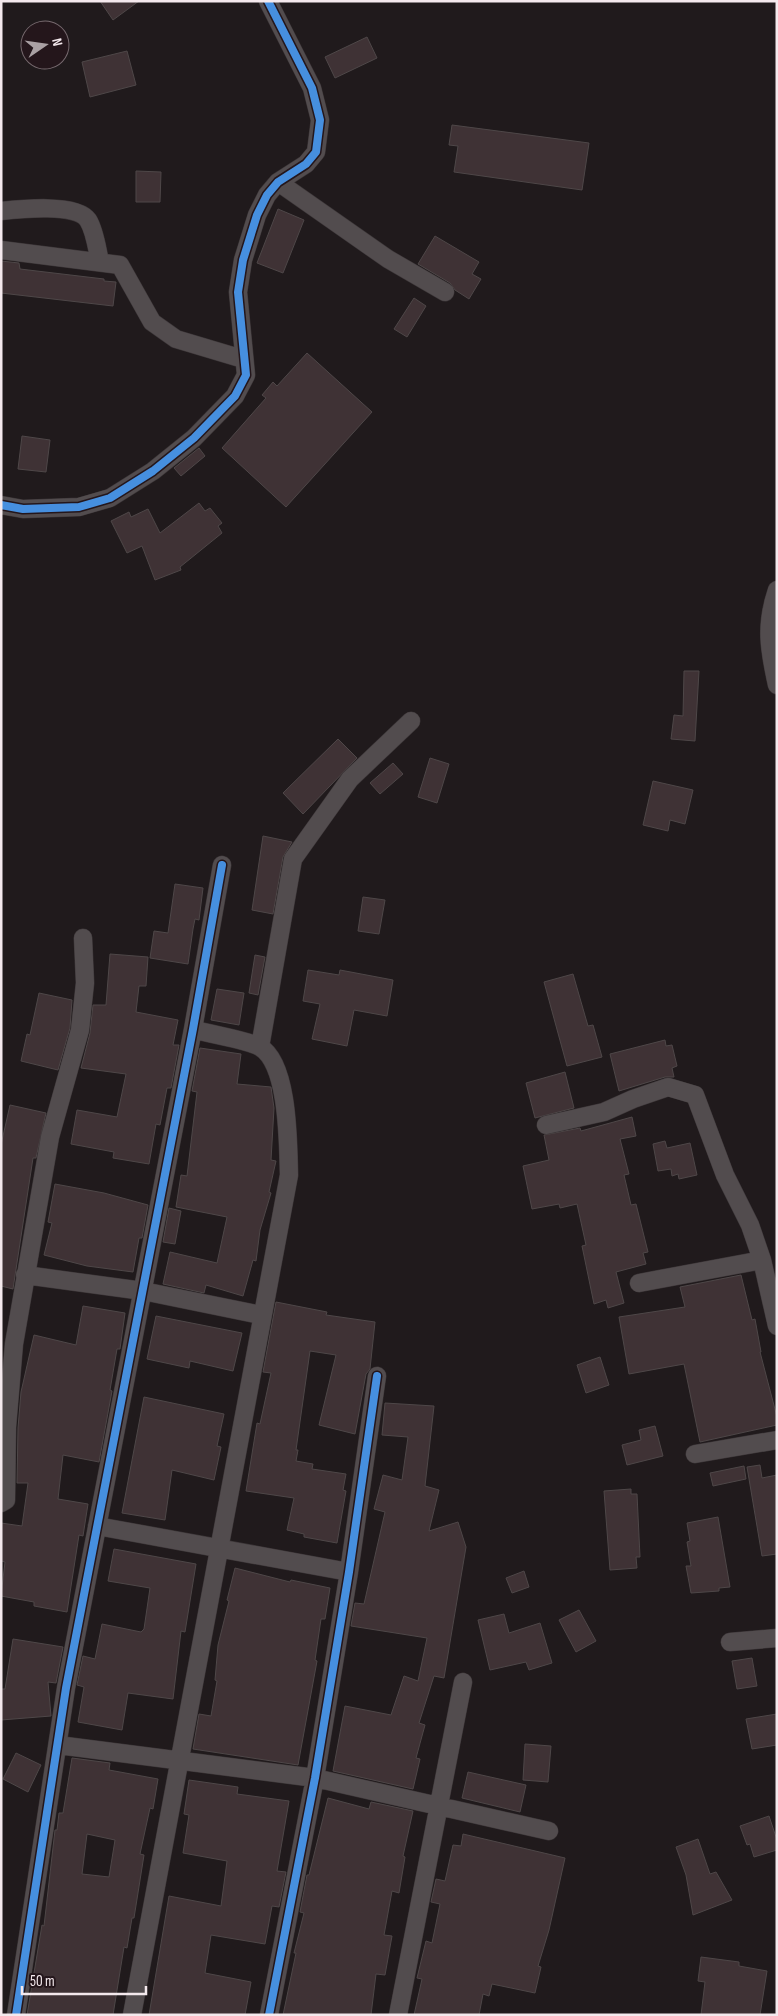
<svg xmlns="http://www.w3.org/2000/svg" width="778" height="2016" font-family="'Sofia Sans Condensed',sans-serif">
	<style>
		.building { fill: #3f3235; stroke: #4e4748; fill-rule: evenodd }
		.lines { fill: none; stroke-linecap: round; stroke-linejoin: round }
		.street-casing { stroke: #3c3638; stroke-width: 19 }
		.street { stroke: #524c4e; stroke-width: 18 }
		.cycleway-casing { stroke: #24161b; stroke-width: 11 }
		.cycleway { stroke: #468fdf; stroke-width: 8 }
	</style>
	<rect width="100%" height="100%" fill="#201a1c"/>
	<path class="building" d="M100,1H139L113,20Z
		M367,37L377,58L335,78L325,57Z
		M127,51L136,85L90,97L82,62Z
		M452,125L589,143L582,190L454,172L458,146L449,145Z
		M136,171L161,172L160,202H136Z
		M278,209L304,220L283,273L257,263Z
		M435,236L479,262L472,274L481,279L469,299L455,290L450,283L418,264Z
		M1,261L19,263L20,269L104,279V281L116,282L113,306L1,293Z
		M414,298L426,306L407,337L394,329Z
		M307,353L372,412L286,507L222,448L266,398L262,395L273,382L277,386Z
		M22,436L50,440L46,472L18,469Z
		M199,448L205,456L181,476L174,468Z
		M199,503L205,511L210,508L222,523L218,526L222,533L180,567L181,570L155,580L142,546L127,553L111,521L129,512L131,517L148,509L160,533Z
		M684,671H699L695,741L671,739L674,715L683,716Z
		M338,739L357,758L303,814L283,793Z
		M430,758L449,764L437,803L418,797Z
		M393,763L403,774L380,794L370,783Z
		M653,781L693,790L685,824L670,820L668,831L643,825Z
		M263,836L292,842L283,857L273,914L252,910Z
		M175,884L203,888L199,920L195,919L193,929L188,964L150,958L154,931L168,933Z
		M363,897L385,900L379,934L358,931Z
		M110,954L148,957L146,986H139L136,1012L178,1020L173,1045H179L171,1088H167L160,1125L156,1124L149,1164L113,1158L114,1152L71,1144L77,1110L117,1117L126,1074L81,1068L90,1033L93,1005H106Z
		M255,955L265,957L258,995L249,993Z
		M308,970L339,975L340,970L393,980L387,1016L354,1010L347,1046L312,1039L320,1004L303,1001Z
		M573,974L588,1026L593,1025L602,1057L567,1066L544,982Z
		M217,989L244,993L239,1025L211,1020Z
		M39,993L72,1000L70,1028L58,1070L21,1061L27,1034L30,1035Z
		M665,1040L666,1046L672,1045L677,1066L672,1068L674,1077H665L619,1091L610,1054Z
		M200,1048L241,1054L237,1084L271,1087L274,1108L271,1160L276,1161L269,1192L271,1193L260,1230L256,1261L253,1260L243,1296L206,1285L204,1293L163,1284L170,1252L217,1263L227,1217L176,1207L181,1175L187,1176L197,1092L192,1091Z
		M565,1072L574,1108L535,1118L526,1083Z
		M10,1105L46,1113L36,1158H33L13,1289L1,1286V1145Z
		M632,1117L636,1136L620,1139L629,1174L624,1175L631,1205L636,1204L648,1252L643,1253L646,1264L616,1272L624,1303L608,1308L606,1300L594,1304L582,1246L586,1245L577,1204L560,1208L559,1204L532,1209L523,1166L549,1160L544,1135L580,1128L581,1131Z
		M665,1141L667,1148L690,1143L697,1175L679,1179L678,1174L672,1176L671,1169L658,1171L653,1144Z
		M55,1184L104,1193L148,1205L142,1238H139L133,1272L87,1266L44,1255L52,1223L48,1222Z
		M169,1208L181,1211L175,1244L163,1242Z
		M741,1275L752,1320L755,1319L761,1352H760L777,1417V1425L700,1442L684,1364L629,1374L619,1317L685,1307L680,1287Z
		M276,1302L327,1312L326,1315L375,1322L370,1369L366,1374L355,1434L319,1425L336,1355L310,1351L296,1450H298L296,1461L313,1464L312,1469L346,1474L343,1490L346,1491L337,1543L304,1537V1534L287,1530L294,1498L246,1491L257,1423L260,1424L271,1373L263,1372Z
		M83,1306L125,1313L120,1349H117L110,1390L112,1391L99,1462L63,1455L58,1499L88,1504L83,1536L79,1535L67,1612L34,1606V1602L1,1596L5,1562L1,1561V1523L22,1526L28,1483H17L18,1428L21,1392L34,1335L76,1345Z
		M156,1316L242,1333L233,1371L190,1361L189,1368L147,1359Z
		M600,1357L609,1385L586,1393L577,1365Z
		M144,1397L224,1414L217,1446L221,1447L214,1480L172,1470L165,1520L122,1513Z
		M385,1403L434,1406L425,1486L439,1490L429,1531L458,1522L466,1547L444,1678L434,1676L419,1723L425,1725L416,1758L420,1759L413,1789L333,1771L345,1706L391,1715L404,1676L418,1681L427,1638L351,1626L355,1603L364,1604L385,1512L374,1509L383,1475L402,1480L408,1437L382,1435Z
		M655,1426L663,1456L627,1465L622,1445L641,1440L639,1430Z
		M760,1465L762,1478L777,1475V1554L762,1556L747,1467Z
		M744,1466L746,1479L713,1486L710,1473Z
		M631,1489V1494H637L640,1557H636L637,1568L610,1570L604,1491Z
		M718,1517L730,1587L719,1588V1591L691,1593L686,1566H691L687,1542L690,1541L687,1523Z
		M114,1549L196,1564L185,1632L181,1631L173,1699L128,1693L122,1730L78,1722L84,1687L77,1685L83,1656L95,1659L102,1624L141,1632L144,1629L150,1588L108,1581Z
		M235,1568L290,1582L291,1580L330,1588L325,1619H321L315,1660L317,1661L298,1765L193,1749L199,1714L211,1716L217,1681L215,1680L218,1645L229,1601L227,1600Z
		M524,1571L529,1587L512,1593L506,1578Z
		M579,1610L596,1641L576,1652L559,1620Z
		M504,1614L509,1633L540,1623L552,1663L529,1670L526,1662L490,1670L478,1620Z
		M13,1639L63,1647L56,1683L48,1682L51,1716L1,1720V1689H5Z
		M752,1658L757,1686L737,1689L732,1661Z
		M777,1714V1745L752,1749L746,1719Z
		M525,1744L551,1746L548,1782L523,1780Z
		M16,1753L41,1765L28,1792L3,1779Z
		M72,1758L110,1763L109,1770L158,1779L153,1809L150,1808L140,1854L144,1855L134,1918H132L127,1948L124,1947L113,2015H27L42,1925L44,1926L55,1830H57L59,1813H63ZM87,1834L115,1840L109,1877L82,1874Z
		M468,1772L526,1785L520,1812L462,1798Z
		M189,1780L238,1787L237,1794L289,1801L277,1871L286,1872L279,1907L272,1906L265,1944L211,1935L205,1973L251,1982L245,2015H149L169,1896L221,1906L227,1861L183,1853L189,1815L184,1814Z
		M328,1798L369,1809L371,1802L413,1811L403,1856L405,1857L399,1893L392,1891L384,1935L392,1936L385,1975L376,1974L371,2015H283L296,1953H294L304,1913L300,1912L307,1875H309Z
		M769,1816L777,1840V1850L754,1857L750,1844L747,1845L740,1826Z
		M463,1834L565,1858L549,1930L538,1966L541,1967L535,1993L492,1984L489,1996L483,1994L479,2015H414L422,1979L417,1978L426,1941L432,1943L440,1904L431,1902L436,1879L445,1881L453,1845L461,1846Z
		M698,1839L710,1874L716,1872L732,1900L693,1915L686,1875L676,1847Z
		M701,1957L739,1962V1966L767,1971L760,2015H701L705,1982L698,1981Z"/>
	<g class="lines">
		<defs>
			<path id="street" d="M278,182L388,259L445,292
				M1,211C20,209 77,203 88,220C95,231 97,249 100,262
				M1,250L120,265L152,322L176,339L243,359
				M1,505L23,509L79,507L110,498L153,471L194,438L235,396L246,375L238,292L243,260L257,215L267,195L278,182L306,164L316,152L320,120L312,88L268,1
				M777,590C765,625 769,649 777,685
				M260,1047L293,859L350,779L411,721
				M546,1125L604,1112L633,1099L668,1087L695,1095L725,1175L750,1225L762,1260L777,1326
				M25,1275L143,1291L261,1315
				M639,1283L762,1260
				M695,1454L777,1440
				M1,1503L6,1500L7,1427L14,1344L50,1137L80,1030L85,983L83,938
				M97,1526L349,1572
				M730,1642L777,1638
				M58,1745L315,1778L549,1831
				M16,2015L66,1688L193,1029L222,865
				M132,2015L289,1175C288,1145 289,1064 260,1047C248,1040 208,1034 193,1029
				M269,2015L315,1778L349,1572L377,1376
				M398,2015L463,1682"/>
		</defs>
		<use href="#street" class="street-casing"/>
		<use href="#street" class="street"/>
		<defs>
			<path id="cycleway" d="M1,505L23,509L79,507L110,498L153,471L194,438L235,396L246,375L238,292L243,260L257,215L267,195L278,182L306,164L316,152L320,120L312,88L268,1
				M16,2015L66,1688L193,1029L222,865
				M269,2015L315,1778L349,1572L377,1376"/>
		</defs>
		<use href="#cycleway" class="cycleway-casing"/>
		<use href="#cycleway" class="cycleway"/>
	</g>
	<rect width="778" height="2016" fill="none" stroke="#f4e9ed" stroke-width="5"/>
	<g transform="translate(45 45) rotate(77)"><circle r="24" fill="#24161b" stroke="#776a6f"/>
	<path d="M0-4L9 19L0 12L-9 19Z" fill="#aaa1a4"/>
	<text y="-8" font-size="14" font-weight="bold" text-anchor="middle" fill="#f4e9ed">N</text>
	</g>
	<path d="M22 1986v8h124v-8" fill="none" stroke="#f4e9ed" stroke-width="2.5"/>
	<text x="30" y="1986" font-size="15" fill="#f4e9ed" stroke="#24161b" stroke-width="4" paint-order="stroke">50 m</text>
</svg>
